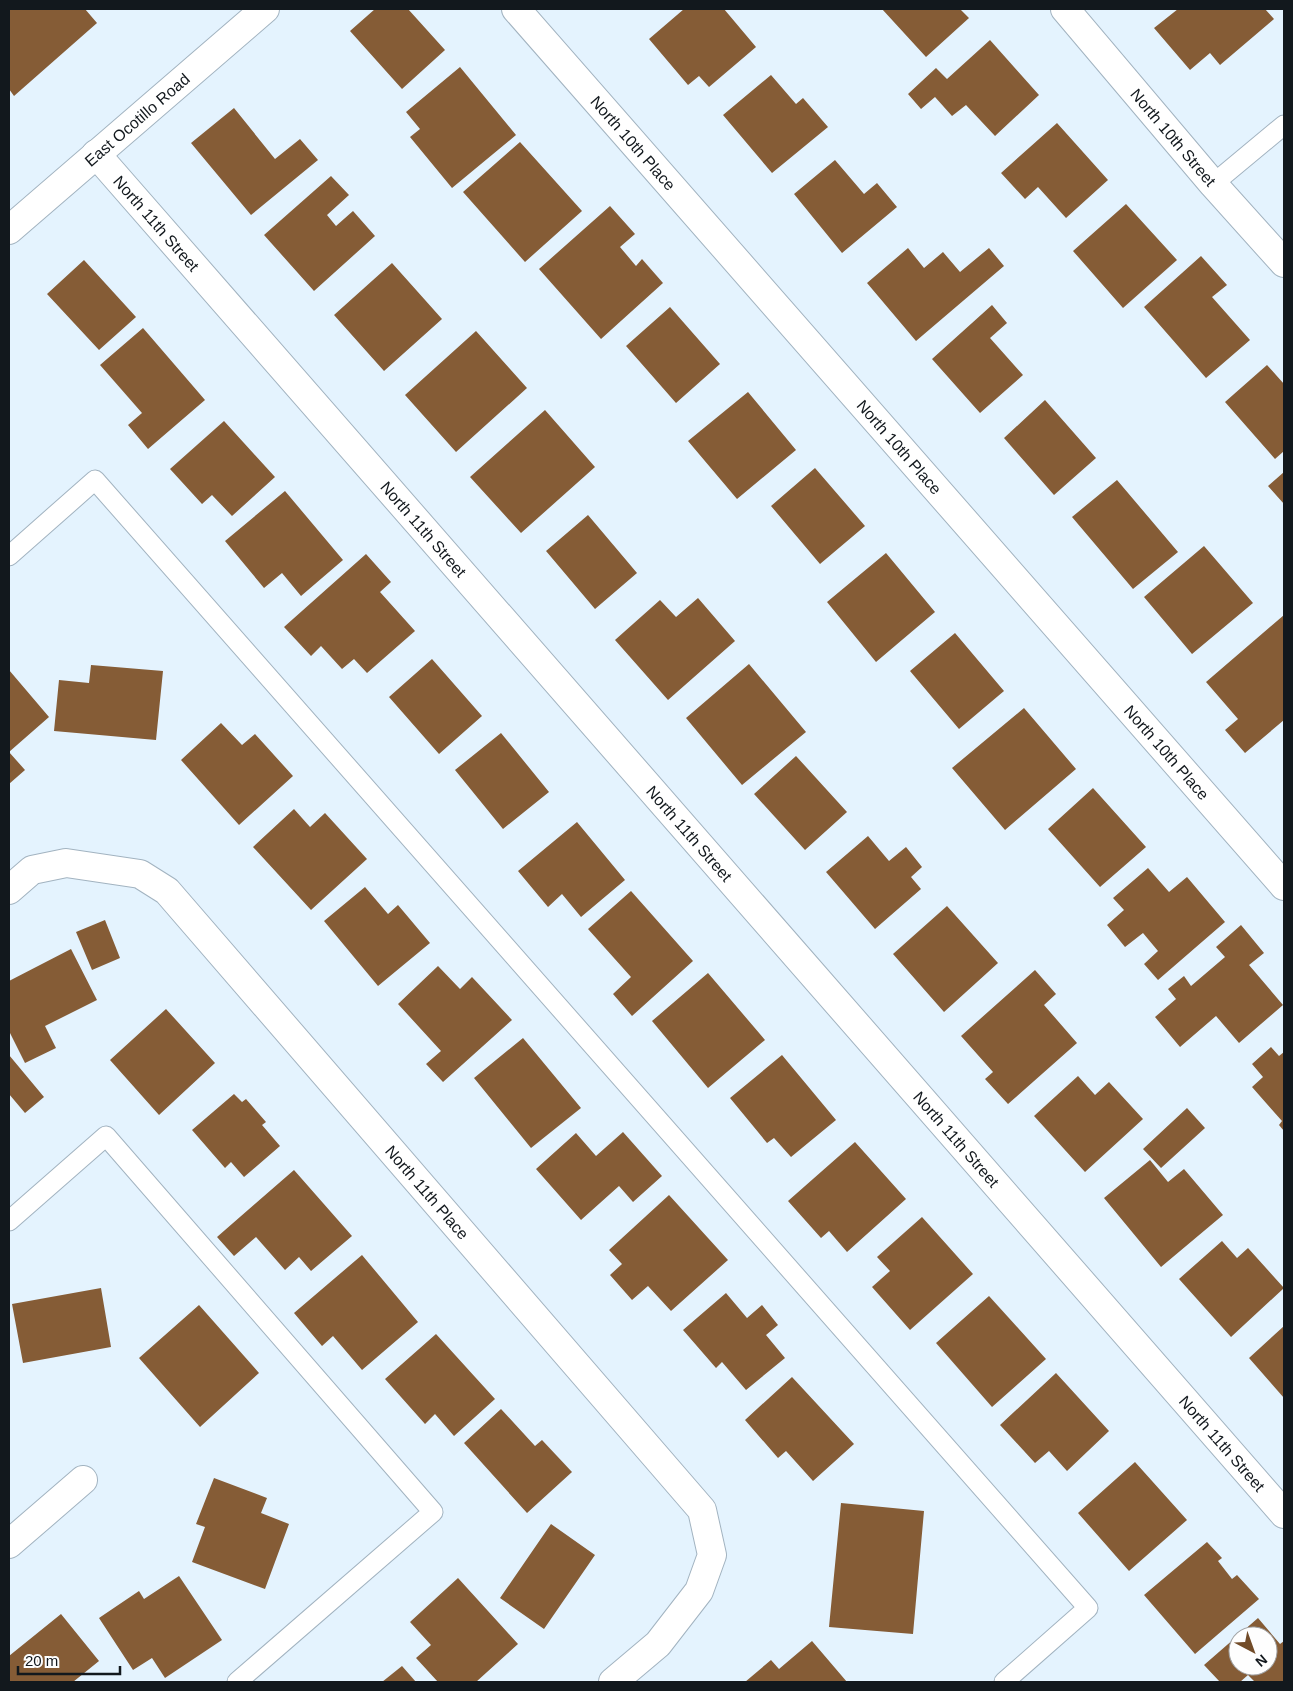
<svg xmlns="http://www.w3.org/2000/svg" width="1293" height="1691" font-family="Arial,sans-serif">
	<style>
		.building { fill: #855c36; fill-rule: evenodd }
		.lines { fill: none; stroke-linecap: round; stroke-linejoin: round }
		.service-casing { stroke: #a2b3c0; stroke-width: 21 }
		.minor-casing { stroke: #a2b3c0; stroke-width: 30 }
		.service { stroke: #fff; stroke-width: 19 }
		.minor { stroke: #fff; stroke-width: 28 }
		.labels { text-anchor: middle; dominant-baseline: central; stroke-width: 5; stroke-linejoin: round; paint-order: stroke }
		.street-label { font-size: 16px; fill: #12181d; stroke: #fefefe }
	</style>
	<rect width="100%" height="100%" fill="#e4f3fe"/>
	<path class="building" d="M9,9H85L97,23L14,96L9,89Z
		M375,9H408L445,50L402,89L350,31Z
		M684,9H724L756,47L709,87L699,76L688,85L649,39Z
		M882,9H960L969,18L926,57Z
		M1178,9H1265L1274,19L1220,65L1210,53L1190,70L1154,28Z
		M990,40L1039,95L995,136L966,105L952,116L935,97L921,109L908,94L936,68L947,79Z
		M460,67L516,135L452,188L410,137L420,129L406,112Z
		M771,75L796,104L803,98L828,127L772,173L723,115Z
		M234,108L275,159L300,139L318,160L251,215L191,143Z
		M1057,123L1108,180L1066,218L1038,187L1025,199L1001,173Z
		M520,142L582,211L525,262L463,192Z
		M835,160L864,194L877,183L897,207L842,253L794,194Z
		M331,176L349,195L327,215L336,226L353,211L375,236L314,291L264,235Z
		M1126,204L1177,260L1123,308L1073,251Z
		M610,206L635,234L620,247L636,266L642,259L663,283L601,339L539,269Z
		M908,248L924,268L943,252L960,272L989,248L1004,266L916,341L867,283Z
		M1201,256L1227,285L1212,297L1250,340L1206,378L1144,307Z
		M84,260L136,317L99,350L47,294Z
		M392,263L442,319L384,371L334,315Z
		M992,305L1007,323L990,338L1023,375L980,413L932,359Z
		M670,307L720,364L676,403L626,346Z
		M143,328L205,400L148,449L128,425L142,413L100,365Z
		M476,331L527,388L456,452L405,395Z
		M1267,365L1284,384V451L1275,459L1225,402Z
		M748,392L796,450L737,499L688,441Z
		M1045,400L1096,458L1054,495L1004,438Z
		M545,410L595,467L521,533L470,477Z
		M224,421L275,477L232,516L212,495L202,504L170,469Z
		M815,468L865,526L820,564L771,506Z
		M1284,472V504L1268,486Z
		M1117,480L1178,552L1133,589L1072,517Z
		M285,491L343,560L301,596L282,573L264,588L225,541Z
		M588,515L637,573L595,609L546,551Z
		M1204,546L1253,603L1192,654L1144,597Z
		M886,553L935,612L876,662L827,602Z
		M366,554L391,582L380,592L415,631L367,673L354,659L342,669L321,646L311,656L284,627Z
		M698,598L735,641L668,700L615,640L660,600L676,617Z
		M1284,615V720L1245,753L1225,730L1238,719L1206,682Z
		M955,633L1004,691L959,729L910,671Z
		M432,659L482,716L439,754L389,697Z
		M749,664L806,732L742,785L686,718Z
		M91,665L163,671L156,740L54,731L59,680L89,683Z
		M9,670L49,717L9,752L25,770L9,784Z
		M1024,708L1076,769L1005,830L952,768Z
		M221,723L242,745L255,734L293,776L239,825L181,760Z
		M501,733L549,792L503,829L455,770Z
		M796,756L847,812L805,850L754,794Z
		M1093,788L1146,847L1100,887L1048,829Z
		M294,809L310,827L325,813L367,859L311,910L253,847Z
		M577,822L625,880L581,917L562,894L548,907L518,871Z
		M868,836L889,861L906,847L922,867L911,877L921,889L875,929L826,872Z
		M1148,868L1169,892L1187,877L1225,922L1158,980L1144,964L1158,951L1143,933L1125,947L1107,925L1124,910L1113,898Z
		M365,887L388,914L398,905L430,943L378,986L324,921Z
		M631,891L693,961L632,1016L613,994L631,977L588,929Z
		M947,906L998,963L944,1012L893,954Z
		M105,920L120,958L92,970L76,932Z
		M1241,925L1264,953L1249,965L1283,1005L1239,1043L1216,1016L1180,1047L1155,1017L1176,999L1168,989L1184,976L1191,986L1225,957L1216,947Z
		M71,949L97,1000L45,1026L56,1048L25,1063L9,1031V981Z
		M438,966L460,989L472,977L512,1020L443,1082L426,1064L441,1051L398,1004Z
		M1035,970L1056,994L1044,1005L1077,1043L1008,1104L985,1079L993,1072L961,1036Z
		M708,973L765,1040L708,1088L652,1021Z
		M166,1009L215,1063L159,1115L110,1060Z
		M523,1038L581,1108L531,1148L474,1078Z
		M1271,1047L1279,1056L1284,1052V1131L1279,1125L1282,1121L1252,1087L1263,1077L1252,1064Z
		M9,1055L44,1097L25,1113L9,1094Z
		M782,1055L836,1120L791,1157L774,1138L767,1143L730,1098Z
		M1078,1076L1095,1095L1109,1082L1143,1119L1085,1172L1034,1116Z
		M234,1094L242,1102L246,1099L266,1122L262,1125L280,1146L244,1177L231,1162L225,1168L192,1130Z
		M1187,1108L1205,1128L1161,1168L1143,1149Z
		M623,1132L662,1176L633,1202L619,1186L581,1220L536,1169L576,1133L596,1156Z
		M855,1142L906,1199L847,1252L829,1231L821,1238L788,1201Z
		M1150,1160L1168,1182L1184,1169L1223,1215L1161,1267L1104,1198Z
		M294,1170L352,1236L311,1271L299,1257L285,1270L256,1237L234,1256L217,1237Z
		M669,1195L728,1260L671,1311L648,1286L632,1300L610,1275L622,1264L609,1250Z
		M922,1217L973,1274L910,1330L872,1287L890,1271L877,1257Z
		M1222,1241L1237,1258L1248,1248L1284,1288L1231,1337L1179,1279Z
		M362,1255L418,1322L362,1370L333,1336L322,1346L294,1313Z
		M101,1288L111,1347L23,1363L12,1304Z
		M726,1293L747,1318L762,1305L778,1325L766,1335L785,1358L746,1390L722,1362L716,1368L683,1330Z
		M989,1296L1046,1359L992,1407L936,1343Z
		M199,1305L259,1373L200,1427L139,1358Z
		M1284,1326V1398L1249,1358Z
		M436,1334L495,1399L454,1436L435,1414L425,1424L385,1379Z
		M1056,1373L1109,1431L1067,1471L1049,1451L1035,1463L1000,1425Z
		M792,1377L854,1444L813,1481L786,1451L778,1458L745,1420Z
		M501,1409L535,1446L542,1440L572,1472L527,1513L464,1443Z
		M1135,1462L1187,1520L1129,1571L1078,1513Z
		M214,1478L267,1498L261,1513L289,1524L265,1589L192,1562L205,1527L196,1524Z
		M841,1503L924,1511L913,1634L829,1627Z
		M551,1524L595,1555L544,1629L500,1598Z
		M1207,1542L1222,1558L1218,1561L1232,1579L1237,1575L1259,1599L1195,1654L1144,1595Z
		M179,1576L222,1640L165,1678L152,1658L133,1670L99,1618L139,1591L144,1599Z
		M458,1578L518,1644L476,1682H438L416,1658L431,1645L410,1622Z
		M61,1614L99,1661L73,1682H9V1656Z
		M1258,1618L1280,1644L1284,1641V1682H1255L1248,1675L1240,1682H1220L1204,1665ZM1238,1636H1268V1666H1238Z
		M812,1641L847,1682H745L771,1660L779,1669Z
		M402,1666L416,1682H382Z"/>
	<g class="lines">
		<defs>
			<path id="service" d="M1213,184L1284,125
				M9,556L95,480L1088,1608L1004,1682
				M9,1221L106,1136L433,1512L237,1682"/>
			<g id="minor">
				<path id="s1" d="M516,9L1284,886"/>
				<path id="s2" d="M1065,9L1213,184L1284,263"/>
				<path id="s3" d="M96,154L1284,1514"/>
				<path id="s4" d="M9,230L265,9"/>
				<path id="s5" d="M9,890L32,870L66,863L140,874L167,891L702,1510L712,1555L699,1591L658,1644L613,1682"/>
				<path d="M9,1544L83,1480"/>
			</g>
		</defs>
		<use href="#service" class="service-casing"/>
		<use href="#minor" class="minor-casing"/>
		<use href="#service" class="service"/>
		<use href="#minor" class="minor"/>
	</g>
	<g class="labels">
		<g class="street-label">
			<text stroke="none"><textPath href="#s4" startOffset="169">East Ocotillo Road</textPath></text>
			<text stroke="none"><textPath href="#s2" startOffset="168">North 10th Street</textPath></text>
			<text stroke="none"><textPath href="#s1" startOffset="178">North 10th Place</textPath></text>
			<text stroke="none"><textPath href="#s3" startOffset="92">North 11th Street</textPath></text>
			<text stroke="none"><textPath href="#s1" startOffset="582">North 10th Place</textPath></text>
			<text stroke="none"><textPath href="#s3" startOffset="498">North 11th Street</textPath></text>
			<text stroke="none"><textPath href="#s1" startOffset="988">North 10th Place</textPath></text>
			<text stroke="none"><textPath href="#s3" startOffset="902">North 11th Street</textPath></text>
			<text stroke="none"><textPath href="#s3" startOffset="1308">North 11th Street</textPath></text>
			<text stroke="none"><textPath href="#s5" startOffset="570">North 11th Place</textPath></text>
			<text stroke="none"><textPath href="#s3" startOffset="1712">North 11th Street</textPath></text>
		</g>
	</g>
	<rect width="1293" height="1691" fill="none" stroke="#12181d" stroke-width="20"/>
	<g transform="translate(1253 1651) rotate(139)"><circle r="24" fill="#fefefe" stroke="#a0a2a4"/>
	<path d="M0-4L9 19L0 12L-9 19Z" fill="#724c29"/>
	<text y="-8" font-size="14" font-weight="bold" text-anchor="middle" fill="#12181d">N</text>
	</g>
	<path d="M18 1666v8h102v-8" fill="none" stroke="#12181d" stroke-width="2.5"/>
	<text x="25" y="1666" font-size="15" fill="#12181d" stroke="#fefefe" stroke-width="4" paint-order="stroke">20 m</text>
</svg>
